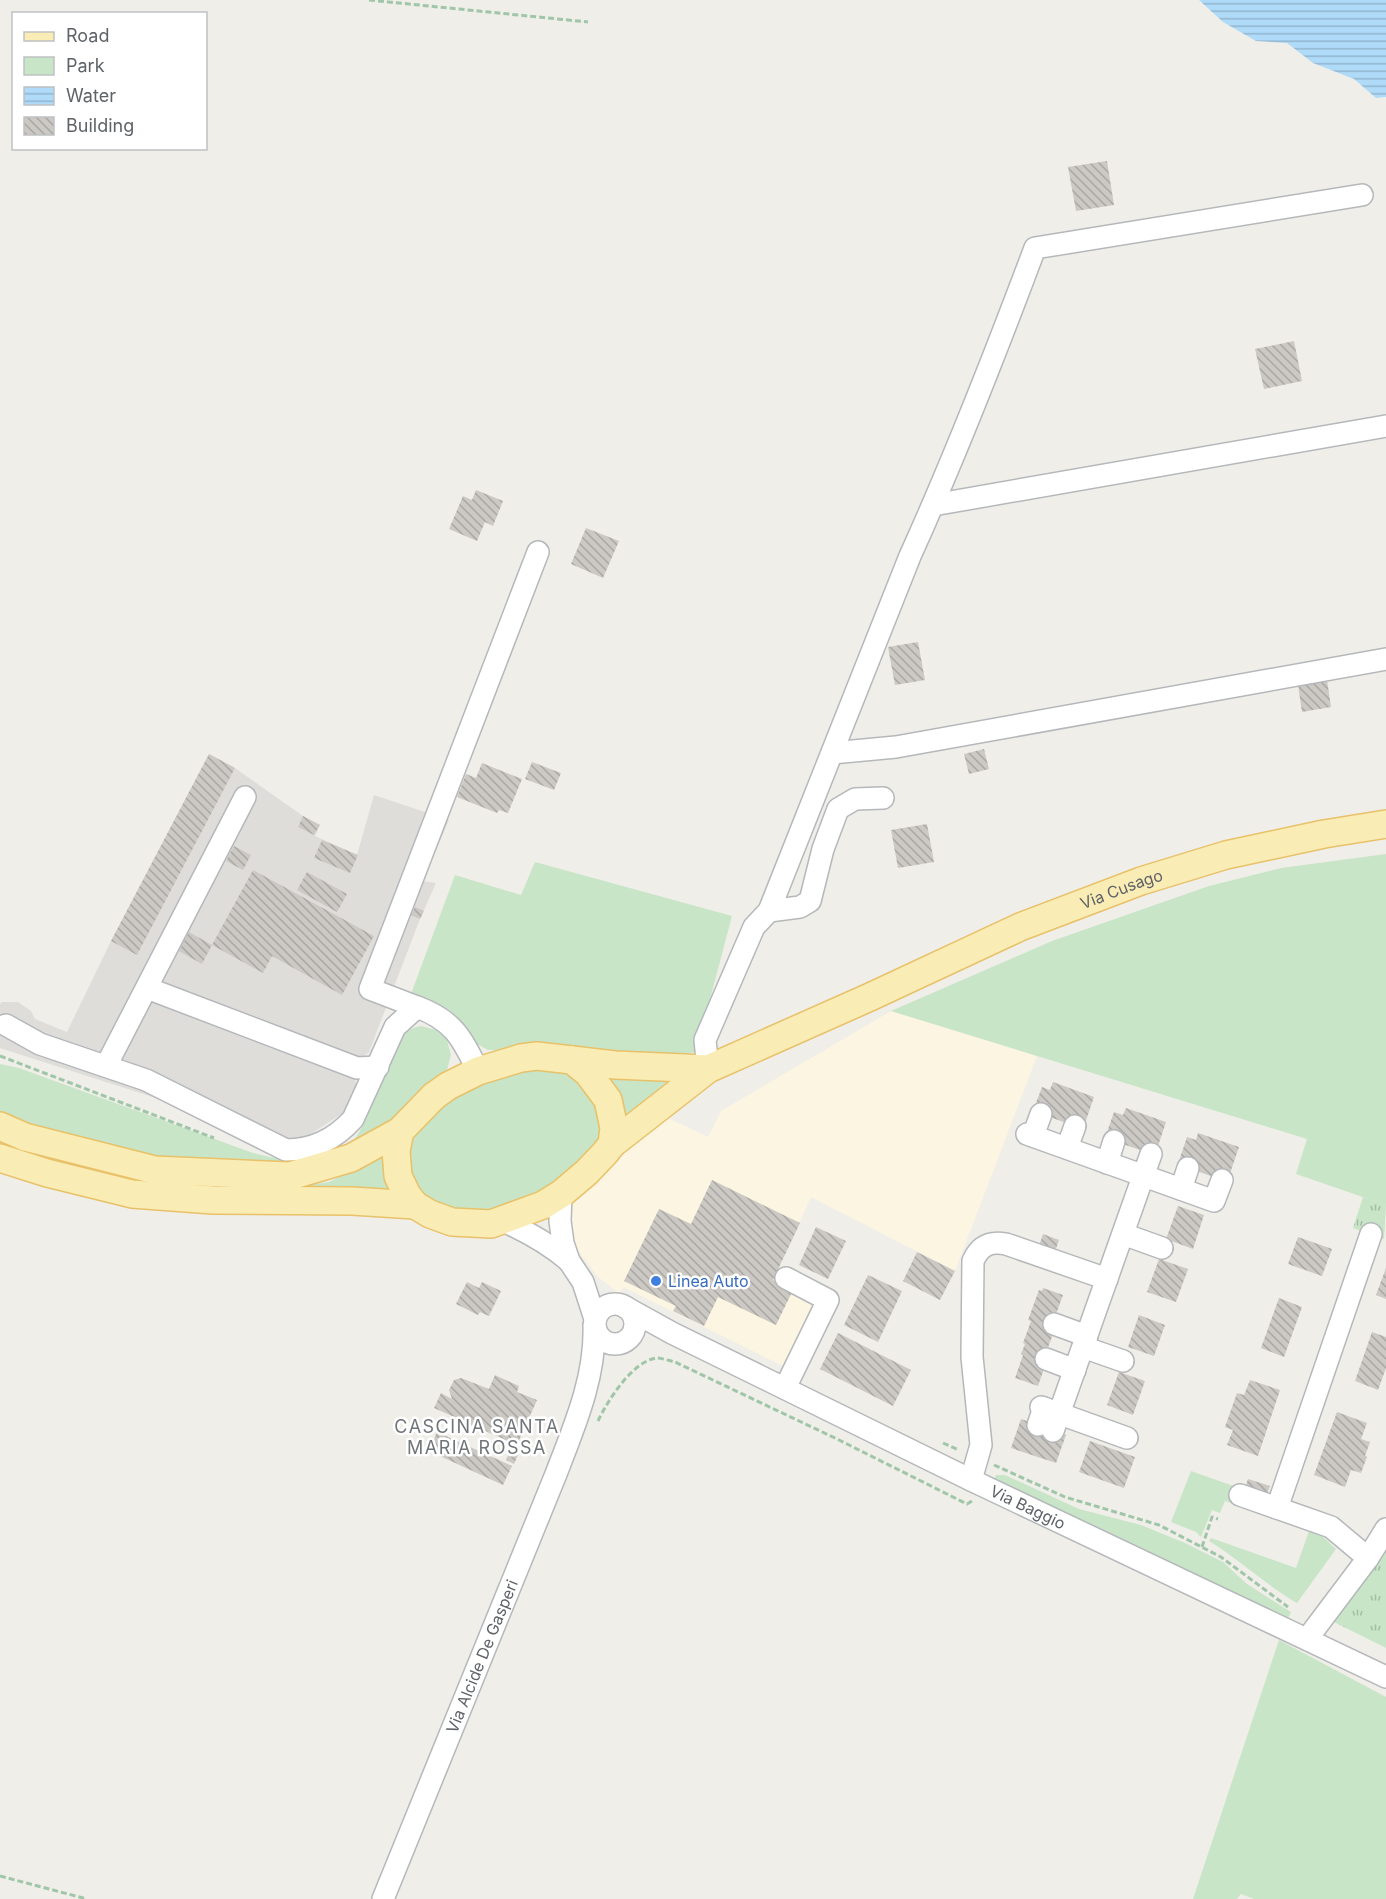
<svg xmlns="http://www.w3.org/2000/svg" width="1386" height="1899" font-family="Inter,sans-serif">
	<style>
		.commercial { fill: #fcf5e1 }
		.industrial { fill: #dfddda }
		.green { fill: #c8e5c7 }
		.park { fill: url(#park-tufts) }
		.water { fill: url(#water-rules) }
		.building { fill: url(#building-back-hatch) }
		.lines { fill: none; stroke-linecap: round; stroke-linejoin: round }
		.minor-casing { stroke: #b5b8bb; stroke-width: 24 }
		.major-casing { stroke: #e8c169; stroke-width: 30 }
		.path { stroke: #a0c6aa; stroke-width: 3; stroke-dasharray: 6 3; stroke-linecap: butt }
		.minor { stroke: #fff; stroke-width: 21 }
		.major { stroke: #f9ecb4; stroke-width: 27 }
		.shop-dot { fill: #3f7fe0; stroke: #fff; stroke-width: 2 }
		.labels { text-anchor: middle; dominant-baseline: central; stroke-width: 5; stroke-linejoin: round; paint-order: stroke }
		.street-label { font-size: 16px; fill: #5f6367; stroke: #fff }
		.shop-label { font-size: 16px; fill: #366cbe; stroke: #fff; text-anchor: start }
		.neighbourhood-label { font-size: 18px; letter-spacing: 1.5px; fill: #707579; stroke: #fff }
	</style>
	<defs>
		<pattern id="park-tufts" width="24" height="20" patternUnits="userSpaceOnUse" patternTransform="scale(1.5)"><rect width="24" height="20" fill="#c8e5c7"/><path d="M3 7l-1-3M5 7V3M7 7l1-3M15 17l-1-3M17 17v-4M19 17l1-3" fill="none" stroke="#a6bda5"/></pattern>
		<pattern id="water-rules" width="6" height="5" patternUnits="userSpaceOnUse" patternTransform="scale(1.5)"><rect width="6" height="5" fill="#afdbf9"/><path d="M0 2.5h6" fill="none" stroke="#92b5cd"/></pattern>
		<pattern id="building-back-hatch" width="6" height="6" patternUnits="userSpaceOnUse" patternTransform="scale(1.5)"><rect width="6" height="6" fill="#ccc9c4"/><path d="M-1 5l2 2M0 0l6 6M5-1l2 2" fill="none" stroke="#a9a7a3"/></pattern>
	</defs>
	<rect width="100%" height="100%" fill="#f0eee8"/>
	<path class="commercial" d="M891,1011L1037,1056L955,1271L811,1197L773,1280L816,1302L783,1366L623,1287L620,1294L598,1277L574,1245L568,1222L572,1205L575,1198L619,1160L629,1146L664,1116L708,1137L721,1111Z"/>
	<path class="industrial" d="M209,754L235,768L303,816L320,825L315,836L357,855L374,795L449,820L423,881L436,883L420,919L369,1052L360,1060L354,1075L357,1087L346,1111L300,1141L292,1159L162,1100L0,1048V1004L2,1002H18L31,1011L35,1019L67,1032L111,941Z"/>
	<path class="green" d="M1386,854V1205L1296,1174L1307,1139L891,1011L1052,941L1209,886L1281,868Z
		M535,862L732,916L696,1052L667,1056L488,1050L477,1044L465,1033L411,994L455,875L521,895Z
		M421,1026L436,1030L447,1040L451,1055L447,1070L381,1130L361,1145L297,1165L173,1160L112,1149L43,1131L0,1115V1064L19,1068L253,1153C283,1160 299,1165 329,1154C334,1152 342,1150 347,1147C379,1122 378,1032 421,1026Z
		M538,1068L567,1070L591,1094L601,1117V1139L580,1163L538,1195L489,1213L455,1210L423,1196L413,1181L408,1162L411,1136L441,1105L483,1082L509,1073Z
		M683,1072L625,1117L622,1103L610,1077Z
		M0,1142L59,1160L152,1182L201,1186L280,1189L329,1182L366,1164L384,1151L394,1193L335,1186L280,1191L152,1184L112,1177L58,1164L0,1146Z
		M1191,1471L1242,1489L1236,1505L1225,1501L1220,1513L1212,1510L1201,1537L1196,1532L1171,1522Z
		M996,1475H1005L1079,1509L1141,1525L1185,1543L1223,1562L1247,1584L1291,1612L1288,1619L994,1479Z
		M1309,1531L1321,1535L1336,1549L1297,1603C1266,1585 1240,1560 1209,1541L1211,1538L1296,1568Z
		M1279,1640L1386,1697V1899H1254L1241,1894L1237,1899H1193Z"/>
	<path class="park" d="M1363,1197L1386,1205L1384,1239L1353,1228Z
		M1384,1547L1386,1548V1648L1334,1622Z"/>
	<path class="water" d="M1199,0H1386V97L1376,98L1354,79L1313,63L1287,43L1256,41L1223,22Z"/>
	<path class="building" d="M1107,161L1114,205L1076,211L1068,167Z
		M1294,341L1302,381L1264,389L1255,349Z
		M476,490L503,501L493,526L485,522L477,541L449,529L463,496L472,500Z
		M586,528L619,541L603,578L571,564Z
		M918,642L925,680L895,685L888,647Z
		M1327,680L1331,707L1302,712L1298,685Z
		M984,749L989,769L969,774L964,754Z
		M209,754L235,768L137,955L111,941Z
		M532,762L561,773L554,790L525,779Z
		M482,763L522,779L508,813L499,810L497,813L457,797L466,774L476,778Z
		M303,816L320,825L314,835L298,827Z
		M927,824L934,862L898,868L891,830Z
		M322,840L358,855L350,873L314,858Z
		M234,846L251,855L243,870L226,861Z
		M253,870L374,936L342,995L272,956L263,973L212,945Z
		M307,872L347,894L337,912L297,890Z
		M415,907L424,911L420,919L411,915Z
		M189,932L212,945L202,964L179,951Z
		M1053,1082L1094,1097L1083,1129L1033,1111L1042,1087L1050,1090Z
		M1126,1108L1166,1122L1155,1155L1105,1138L1114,1112L1123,1115Z
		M1198,1133L1239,1147L1227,1182L1178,1164L1187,1137L1196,1140Z
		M712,1180L800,1223L773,1280L793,1290L776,1325L718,1297L704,1326L673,1311L676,1306L624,1281L659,1209L691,1224Z
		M1178,1206L1204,1215L1193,1249L1166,1239Z
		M816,1227L846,1241L828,1279L799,1265Z
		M1043,1234L1059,1240L1054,1254L1038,1249Z
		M1298,1237L1332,1249L1322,1276L1288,1264Z
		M917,1252L955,1271L940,1300L903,1281Z
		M1159,1259L1188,1269L1176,1302L1147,1292Z
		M1386,1268V1299L1376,1295Z
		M868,1275L902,1291L878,1342L844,1325Z
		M467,1282L479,1288L482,1282L501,1291L489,1316L480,1312L478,1315L456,1304Z
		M1043,1288L1063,1295L1055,1317V1329L1047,1350L1046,1363L1038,1386L1015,1378L1023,1355L1021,1354L1025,1344L1023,1343L1031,1321L1028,1320L1039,1290L1042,1291Z
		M1279,1298L1302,1307L1284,1357L1261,1348Z
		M1139,1315L1165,1325L1154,1356L1128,1347Z
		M1372,1332L1386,1337V1368L1378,1390L1355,1381Z
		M838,1333L911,1370L893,1406L820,1369Z
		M1119,1372L1145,1381L1133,1415L1107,1405Z
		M495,1375L519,1386L517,1392L537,1400L517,1445L434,1408L441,1393L452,1399L449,1390L454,1380L461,1378L489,1389Z
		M1250,1380L1280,1390L1258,1456L1227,1445L1233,1430L1225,1427L1237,1393L1244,1395Z
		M1337,1412L1367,1423L1361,1439L1370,1442L1365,1456L1367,1457L1361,1473L1351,1470L1345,1487L1314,1475Z
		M1021,1419L1066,1435L1056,1463L1011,1448Z
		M437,1432L512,1466L503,1485L429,1451Z
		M1090,1441L1135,1457L1124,1488L1079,1472Z
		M512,1446L520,1450L514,1464L506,1460Z
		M1248,1479L1270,1486L1266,1496L1245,1488Z"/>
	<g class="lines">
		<defs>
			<g id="minor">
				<path d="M933,505L1386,426"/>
				<path d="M832,753L896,747L1386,659"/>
				<path d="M769,911L800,907L810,901L823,849L838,809L855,799L883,798"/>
				<path d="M147,988L357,1068L378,1067"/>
				<path d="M417,1007L370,989L538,552"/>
				<path d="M6,1025L40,1044L146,1080L286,1150C314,1150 335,1139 353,1119L395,1027L417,1007C453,1020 462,1038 478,1071"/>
				<path d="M106,1066L245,797"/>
				<path d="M708,1069L705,1040L754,927L769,911L910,556C956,455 996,352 1035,248L1362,195"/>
				<path d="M1027,1134L1214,1201L1222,1180"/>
				<path d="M1033,1136L1041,1114"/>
				<path d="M1067,1148L1075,1126"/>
				<path d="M1107,1163L1114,1141"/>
				<path d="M1181,1189L1188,1168"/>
				<path d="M561,1194L560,1221L563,1243L569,1261L583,1282L595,1319"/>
				<path d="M503,1221C528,1232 548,1243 569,1261"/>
				<path d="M1123,1234L1162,1248"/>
				<circle cx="615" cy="1324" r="20"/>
				<path id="s1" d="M625,1307L672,1333L971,1480L1386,1677"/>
				<path d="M1054,1324L1087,1336"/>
				<path d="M1083,1347L1123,1361"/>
				<path d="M1046,1359L1075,1370"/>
				<path d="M785,1388L828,1300L786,1278"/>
				<path d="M1041,1407L1127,1438"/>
				<path d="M1038,1425L1044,1408"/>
				<path d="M1053,1431L1151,1154"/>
				<path d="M971,1480L981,1445L972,1357L973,1261C980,1245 990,1241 1006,1244L1107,1279"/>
				<path d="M1240,1495L1331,1527L1368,1558"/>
				<path d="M1277,1508L1371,1234"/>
				<path d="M1307,1639L1368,1558L1386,1529"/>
				<path id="s2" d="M383,1899L556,1474C574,1427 596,1377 594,1325"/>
			</g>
			<g id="major">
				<path d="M572,1060L615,1065L708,1069"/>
				<path d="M0,1126L25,1137L155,1170L290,1176L351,1158L400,1131L434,1096L448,1086L478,1071L521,1058L537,1056L572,1060L588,1073L608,1100L614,1128L612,1144L605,1153L587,1172L561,1194L543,1205L491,1224L452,1222L430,1214L415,1205L407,1195L398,1176L396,1151L400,1131"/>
				<path id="s3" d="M612,1144L708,1069L870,997L1020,927L1141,881L1226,855L1324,834L1386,824"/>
				<path d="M0,1158L47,1173L132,1194L213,1200L352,1201L415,1205"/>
			</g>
		</defs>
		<use href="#minor" class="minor-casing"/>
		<use href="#major" class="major-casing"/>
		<path class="path" d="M369,0L588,22
			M0,1056L214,1138
			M598,1421C608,1400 632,1362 656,1358C662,1358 670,1361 675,1362L837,1439L967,1504L972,1501
			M943,1443L959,1450
			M994,1465L1065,1497L1159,1525L1221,1557L1288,1607
			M1202,1547L1212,1517L1218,1519
			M0,1876L87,1899"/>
		<use href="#minor" class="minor"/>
		<use href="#major" class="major"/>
	</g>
	<circle class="shop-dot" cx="656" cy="1281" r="6"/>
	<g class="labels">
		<g class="street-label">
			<text stroke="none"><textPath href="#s3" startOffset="573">Via Cusago</textPath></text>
			<text stroke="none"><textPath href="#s1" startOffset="450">Via Baggio</textPath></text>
			<text stroke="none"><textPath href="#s2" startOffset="262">Via Alcide De Gasperi</textPath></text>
		</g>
		<g class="shop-label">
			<text x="668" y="1281">Linea Auto</text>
		</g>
		<g class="neighbourhood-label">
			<text x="477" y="1426">CASCINA SANTA<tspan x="477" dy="21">MARIA ROSSA</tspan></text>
		</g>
	</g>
	<rect x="12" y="12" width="195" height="138" fill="#ffffff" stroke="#bfc1c2" stroke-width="1.5"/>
	<rect x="24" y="32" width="30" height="9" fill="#f9ecb4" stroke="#bfc1c2" stroke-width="1.5"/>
	<text x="66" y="42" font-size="18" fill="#5f6367">Road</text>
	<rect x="24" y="57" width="30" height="18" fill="#c8e5c7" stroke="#bfc1c2" stroke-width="1.5"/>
	<text x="66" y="72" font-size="18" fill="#5f6367">Park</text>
	<rect x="24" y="87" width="30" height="18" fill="url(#water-rules)" stroke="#bfc1c2" stroke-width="1.5"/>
	<text x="66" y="102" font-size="18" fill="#5f6367">Water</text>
	<rect x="24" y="117" width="30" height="18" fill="url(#building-back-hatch)" stroke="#bfc1c2" stroke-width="1.5"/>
	<text x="66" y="132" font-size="18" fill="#5f6367">Building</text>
</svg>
